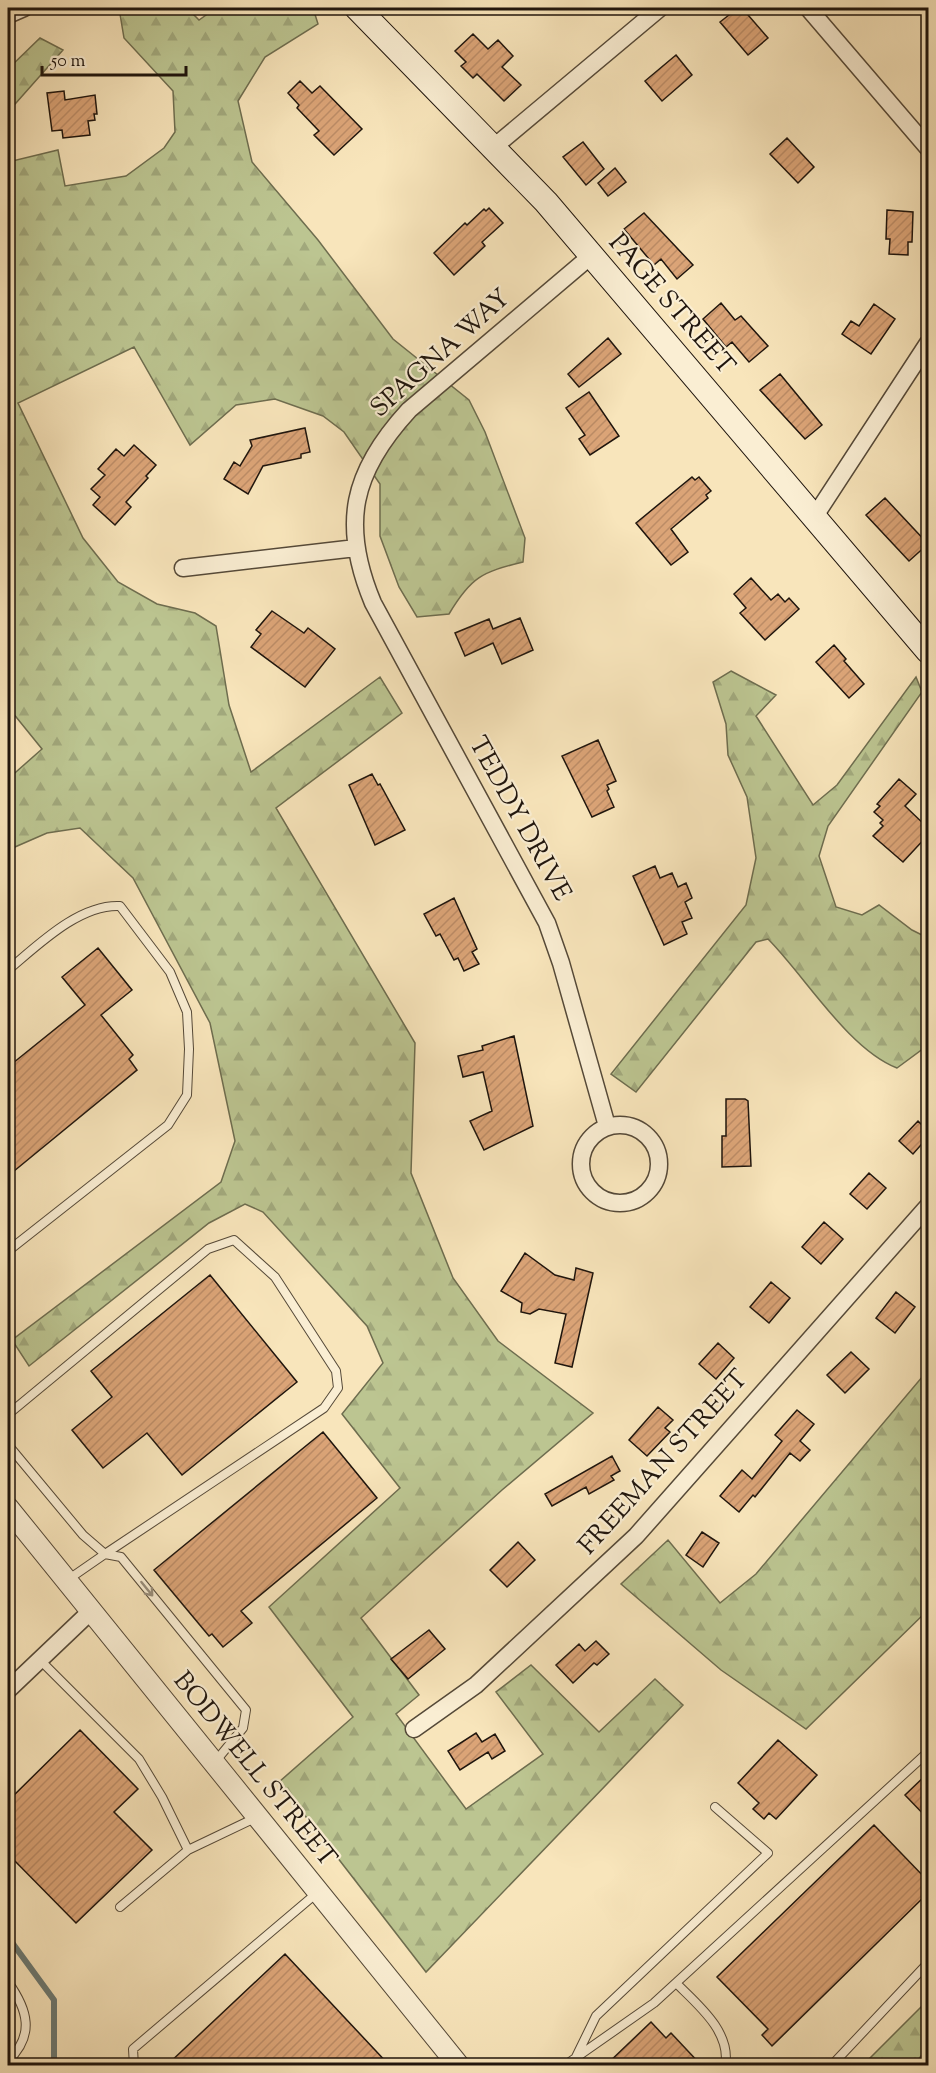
<svg xmlns="http://www.w3.org/2000/svg" width="936" height="2073" font-family="'Sorts Mill Goudy',serif">
	<style>
		.forest { fill: url(#forest-firs); stroke: #6e6d4f; stroke-width: 1.5 }
		.lines { fill: none; stroke-linecap: round; stroke-linejoin: round }
		.stream { stroke: #6c7a73; stroke-width: 6 }
		.building { fill: url(#building-hatch); stroke: #1f150d; stroke-width: 1.5 }
		.service-casing { stroke: #554938; stroke-width: 10 }
		.minor-casing { stroke: #554938; stroke-width: 19 }
		.tertiary-casing { stroke: #554938; stroke-width: 23 }
		.secondary-casing { stroke: #1f150d; stroke-width: 26 }
		.service { stroke: #faeed3; stroke-width: 8 }
		.minor { stroke: #faeed3; stroke-width: 16 }
		.tertiary { stroke: #faeed3; stroke-width: 21 }
		.secondary { stroke: #faeed3; stroke-width: 24 }
		.oneway { stroke: #978c7a }
		.labels { text-anchor: middle; dominant-baseline: central; stroke-width: 4.5; stroke-linejoin: round; paint-order: stroke }
		.street-label { font-size: 26px; fill: #1f150d; stroke: #faeed3 }
	</style>
	<defs>
		<pattern id="forest-firs" width="22" height="20" patternUnits="userSpaceOnUse" patternTransform="scale(1.5)"><rect width="22" height="20" fill="#bcc591"/><path d="M5 1l3.5 6h-7zM16 11l3.5 6h-7z" fill="#a1a87c"/></pattern>
		<pattern id="building-hatch" width="6" height="6" patternUnits="userSpaceOnUse" patternTransform="scale(1.5)"><rect width="6" height="6" fill="#dba477"/><path d="M-1 1l2-2M0 6l6-6M5 7l2-2" fill="none" stroke="#bc8c66"/></pattern>
	</defs>
	<rect width="100%" height="100%" fill="#f8e5bb"/>
	<filter id="stains"><feTurbulence type="fractalNoise" baseFrequency=".00333" numOctaves="4"/><feColorMatrix values="0 0 0 0 .2 0 0 0 0 .09 0 0 0 0 .02 0 0 0 .5 -.17"/></filter>
	<radialGradient id="worn" r=".72"><stop offset=".6" stop-color="#630" stop-opacity="0"/><stop offset="1" stop-color="#630" stop-opacity=".3"/></radialGradient>
	<path class="forest" d="M119,8H187L199,20L216,8H313L318,24L265,57L238,101L252,162L318,240L393,339L469,400L485,432L525,538L523,562C482,572 471,577 449,614L417,617L399,587L380,536V484L344,432L323,416L275,399L236,405L190,445L134,347L18,403L83,538L118,582L157,604L195,613L216,626L229,705L251,772L380,677L402,713L276,808L415,1043L411,1173L453,1278L498,1341L593,1413L502,1490L361,1618L419,1695L396,1714L466,1809L543,1754L496,1692L531,1665L599,1732L655,1679L683,1705L426,1972L279,1782L353,1717L269,1607L400,1488L342,1414L383,1363L367,1326L263,1212L245,1204L209,1223L29,1366L12,1340L221,1182L235,1141L210,1023L133,878L80,828L47,833L8,850V779L42,749L8,707V162L58,150L65,186L126,176L164,148L175,132L173,91L124,38Z
		M40,38L63,50L8,112V69Z
		M731,671L776,695L756,716L813,805L837,785L916,677L922,692L828,826L819,856L836,907L862,915L879,905L912,930L928,938V1045L897,1068C848,1049 805,976 768,939L756,942L636,1092L611,1074L746,905L756,858L747,797L728,755L726,724L713,682Z
		M928,1370V1610L806,1729L721,1670L621,1584L668,1540L720,1603L756,1574Z
		M928,2000V2047L914,2065H863Z"/>
	<g class="lines">
		<path class="stream" d="M8,1937L54,2000V2066"/>
	</g>
	<path class="building" d="M738,8H742L768,38L748,55L720,22Z
		M473,34L488,49L498,40L513,56L502,67L521,85L504,101L477,74L473,78L461,66L466,62L455,51Z
		M676,55L692,75L662,101L645,81Z
		M300,81L312,93L320,86L362,129L334,155L314,135L319,131L297,108L299,105L288,93Z
		M64,91L65,100L95,95L97,114H94L95,120L88,121L90,135L63,138L62,130L52,131L47,93Z
		M787,138L814,167L798,183L770,154Z
		M583,142L604,169L586,185L563,157Z
		M615,168L626,182L608,196L598,183Z
		M489,208L503,223L482,242L485,246L454,275L434,253L465,223L467,225L484,209L486,211Z
		M887,210L913,212L912,242H908V255L889,254L890,239H886Z
		M644,213L693,265L677,279L661,259L654,265L624,229Z
		M721,303L735,320L741,316L768,346L749,362L732,342L726,347L703,319Z
		M874,304L895,319L871,354L842,334L851,321L859,326Z
		M608,338L621,354L579,387L568,374Z
		M780,374L822,425L805,439L760,390Z
		M589,392L619,436L590,455L579,439L585,435L566,408Z
		M305,428L310,452L301,454V458L263,466L248,494L224,479L234,462L240,466L252,446L250,440Z
		M134,445L156,465L146,476L148,478L126,502L131,507L115,525L93,505L100,497L91,489L105,475L98,469L116,449L124,456Z
		M692,477L695,480L699,477L711,491L706,495L708,498L671,529L688,552L671,565L636,523Z
		M885,498L928,544L909,561L866,515Z
		M751,578L771,600L778,594L785,602L789,598L799,609L765,640L740,613L746,608L734,594Z
		M272,611L304,633L308,628L335,649L305,687L251,647L261,634L256,630Z
		M520,618L533,650L502,664L493,643L465,656L455,633L489,619L493,629Z
		M834,645L846,659L844,661L864,684L849,698L816,662Z
		M598,740L616,781L607,785L609,789L607,791L614,807L592,817L562,756Z
		M372,774L378,785L380,784L405,830L375,845L349,785Z
		M899,779L916,794L905,806L928,828V835L903,862L873,836L883,826L880,823L883,820L874,812L880,806L877,804Z
		M655,866L660,878L672,873L678,887L686,883L692,898L685,902L692,918L682,922L687,934L664,945L633,876Z
		M454,898L477,949L472,952L479,964L464,971L458,958L454,960L440,934L436,936L424,914Z
		M98,948L132,990L101,1015L133,1055L129,1059L137,1070L8,1176V1067L85,1005L62,977Z
		M514,1036L533,1126L484,1150L470,1121L492,1111L483,1072L463,1077L458,1056L483,1050L482,1046Z
		M726,1099H745L748,1101L751,1166L722,1167V1136H726Z
		M918,1121L928,1131V1137L913,1154L899,1141Z
		M869,1173L886,1188L867,1209L850,1194Z
		M824,1222L843,1239L821,1264L802,1247Z
		M525,1253L555,1275L574,1280L576,1268L593,1273L572,1367L555,1363L566,1314L539,1309L530,1314L521,1312L522,1303L501,1291Z
		M210,1275L297,1382L182,1475L147,1433L103,1468L72,1430L112,1397L91,1371Z
		M771,1282L790,1298L769,1323L750,1307Z
		M896,1292L915,1307L895,1333L876,1318Z
		M718,1343L734,1358L716,1379L699,1364Z
		M851,1352L869,1369L845,1393L827,1375Z
		M658,1407L673,1420L665,1428L670,1432L647,1456L629,1440Z
		M797,1410L814,1424L800,1441L810,1450L800,1461L790,1453L755,1497L753,1495L739,1512L720,1496L742,1470L752,1479L782,1441L775,1435Z
		M323,1432L377,1498L241,1611L252,1623L223,1647L212,1634L209,1636L154,1570Z
		M612,1456L620,1471L611,1476L614,1480L589,1494L586,1487L552,1506L545,1494Z
		M702,1532L719,1543L703,1567L686,1555Z
		M518,1542L535,1560L507,1587L490,1570Z
		M429,1630L445,1649L408,1679L391,1659Z
		M596,1641L609,1654L597,1665L594,1663L573,1683L556,1665L579,1644L585,1651Z
		M80,1730L138,1789L114,1812L152,1850L76,1923L8,1854V1801Z
		M476,1733L482,1742L495,1734L505,1751L492,1759L488,1752L460,1770L448,1751Z
		M778,1740L817,1775L776,1819L769,1813L764,1819L753,1809L759,1803L738,1783Z
		M928,1773V1819L905,1795Z
		M874,1825L928,1881V1893L772,2046L762,2035L768,2029L717,1977Z
		M285,1954L390,2066H166Z
		M651,2022L666,2038L671,2033L702,2066H605Z"/>
	<g class="lines">
		<defs>
			<path id="service" d="M8,970C38,945 79,904 120,906L170,972L187,1012L189,1049L187,1095L168,1125L8,1251
				M8,1419L11,1412L208,1249L234,1240L275,1277L336,1371L338,1388L324,1408L105,1554L83,1535L9,1446L8,1437
				M66,1581L105,1554L121,1557L246,1710L243,1728L215,1762
				M8,1608V1628
				M39,1659L139,1759L162,1797L188,1850L257,1817
				M120,1907L188,1850
				M8,1982C28,2010 35,2035 8,2061
				M676,1983C697,2004 732,2032 725,2066
				M576,2057L596,2016L768,1853L715,1807
				M134,2066L133,2049L318,1892
				M564,2066L654,2003L928,1752
				M831,2066L928,1963"/>
			<path id="minor" d="M808,8L928,148
				M8,15L24,8
				M494,147L660,8
				M592,255L409,410C352,472 340,524 373,603L547,923L561,963L607,1126
				M815,516L928,343
				M183,568L356,548
				M581 1164a39 39 0 1 1 78 0a39 39 0 1 1-78 0Z
				M8,1690L90,1612
				M414,1729L476,1685L636,1536L928,1206"/>
			<path id="tertiary" d="M8,1508L459,2066"/>
			<path id="secondary" d="M357,8L546,202L928,651"/>
		</defs>
		<use href="#service" class="service-casing"/>
		<use href="#minor" class="minor-casing"/>
		<use href="#tertiary" class="tertiary-casing"/>
		<use href="#secondary" class="secondary-casing"/>
		<use href="#service" class="service"/>
		<use href="#minor" class="minor"/>
		<use href="#tertiary" class="tertiary"/>
		<use href="#secondary" class="secondary"/>
	</g>
	<defs><path id="oneway-shaft" d="M-6 0H5M1.5-3L5.5 0L1.5 3" fill="none" stroke-width="1.6" stroke-linecap="round" stroke-linejoin="round" transform="scale(1.5)"/></defs>
	<use class="oneway" href="#oneway-shaft" transform="translate(147 1589) rotate(51)"/>
	<g class="labels">
		<g class="street-label">
			<text transform="translate(671 305) rotate(49)">PAGE STREET</text>
			<text transform="translate(441 354) rotate(-42)">SPAGNA WAY</text>
			<text transform="translate(519 819) rotate(61)">TEDDY DRIVE</text>
			<text transform="translate(664 1463) rotate(-48)">FREEMAN STREET</text>
			<text transform="translate(254 1770) rotate(51)">BODWELL STREET</text>
		</g>
	</g>
	<rect width="936" height="2073" fill="none" stroke="#f8e5bb" stroke-width="30"/>
	<rect x="9" y="9" width="918" height="2055" fill="none" stroke="#1f150d" stroke-width="3"/>
	<rect x="15" y="15" width="906" height="2043" fill="none" stroke="#1f150d" stroke-width="1.5"/>
	<path d="M42 66v9h144v-9" fill="none" stroke="#1f150d" stroke-width="3"/>
	<text x="51" y="66" font-size="18" fill="#1f150d" stroke="#faeed3" stroke-width="4.5" paint-order="stroke">50 m</text>
	<rect width="100%" height="100%" filter="url(#stains)"/>
	<rect width="100%" height="100%" fill="url(#worn)"/>
</svg>
